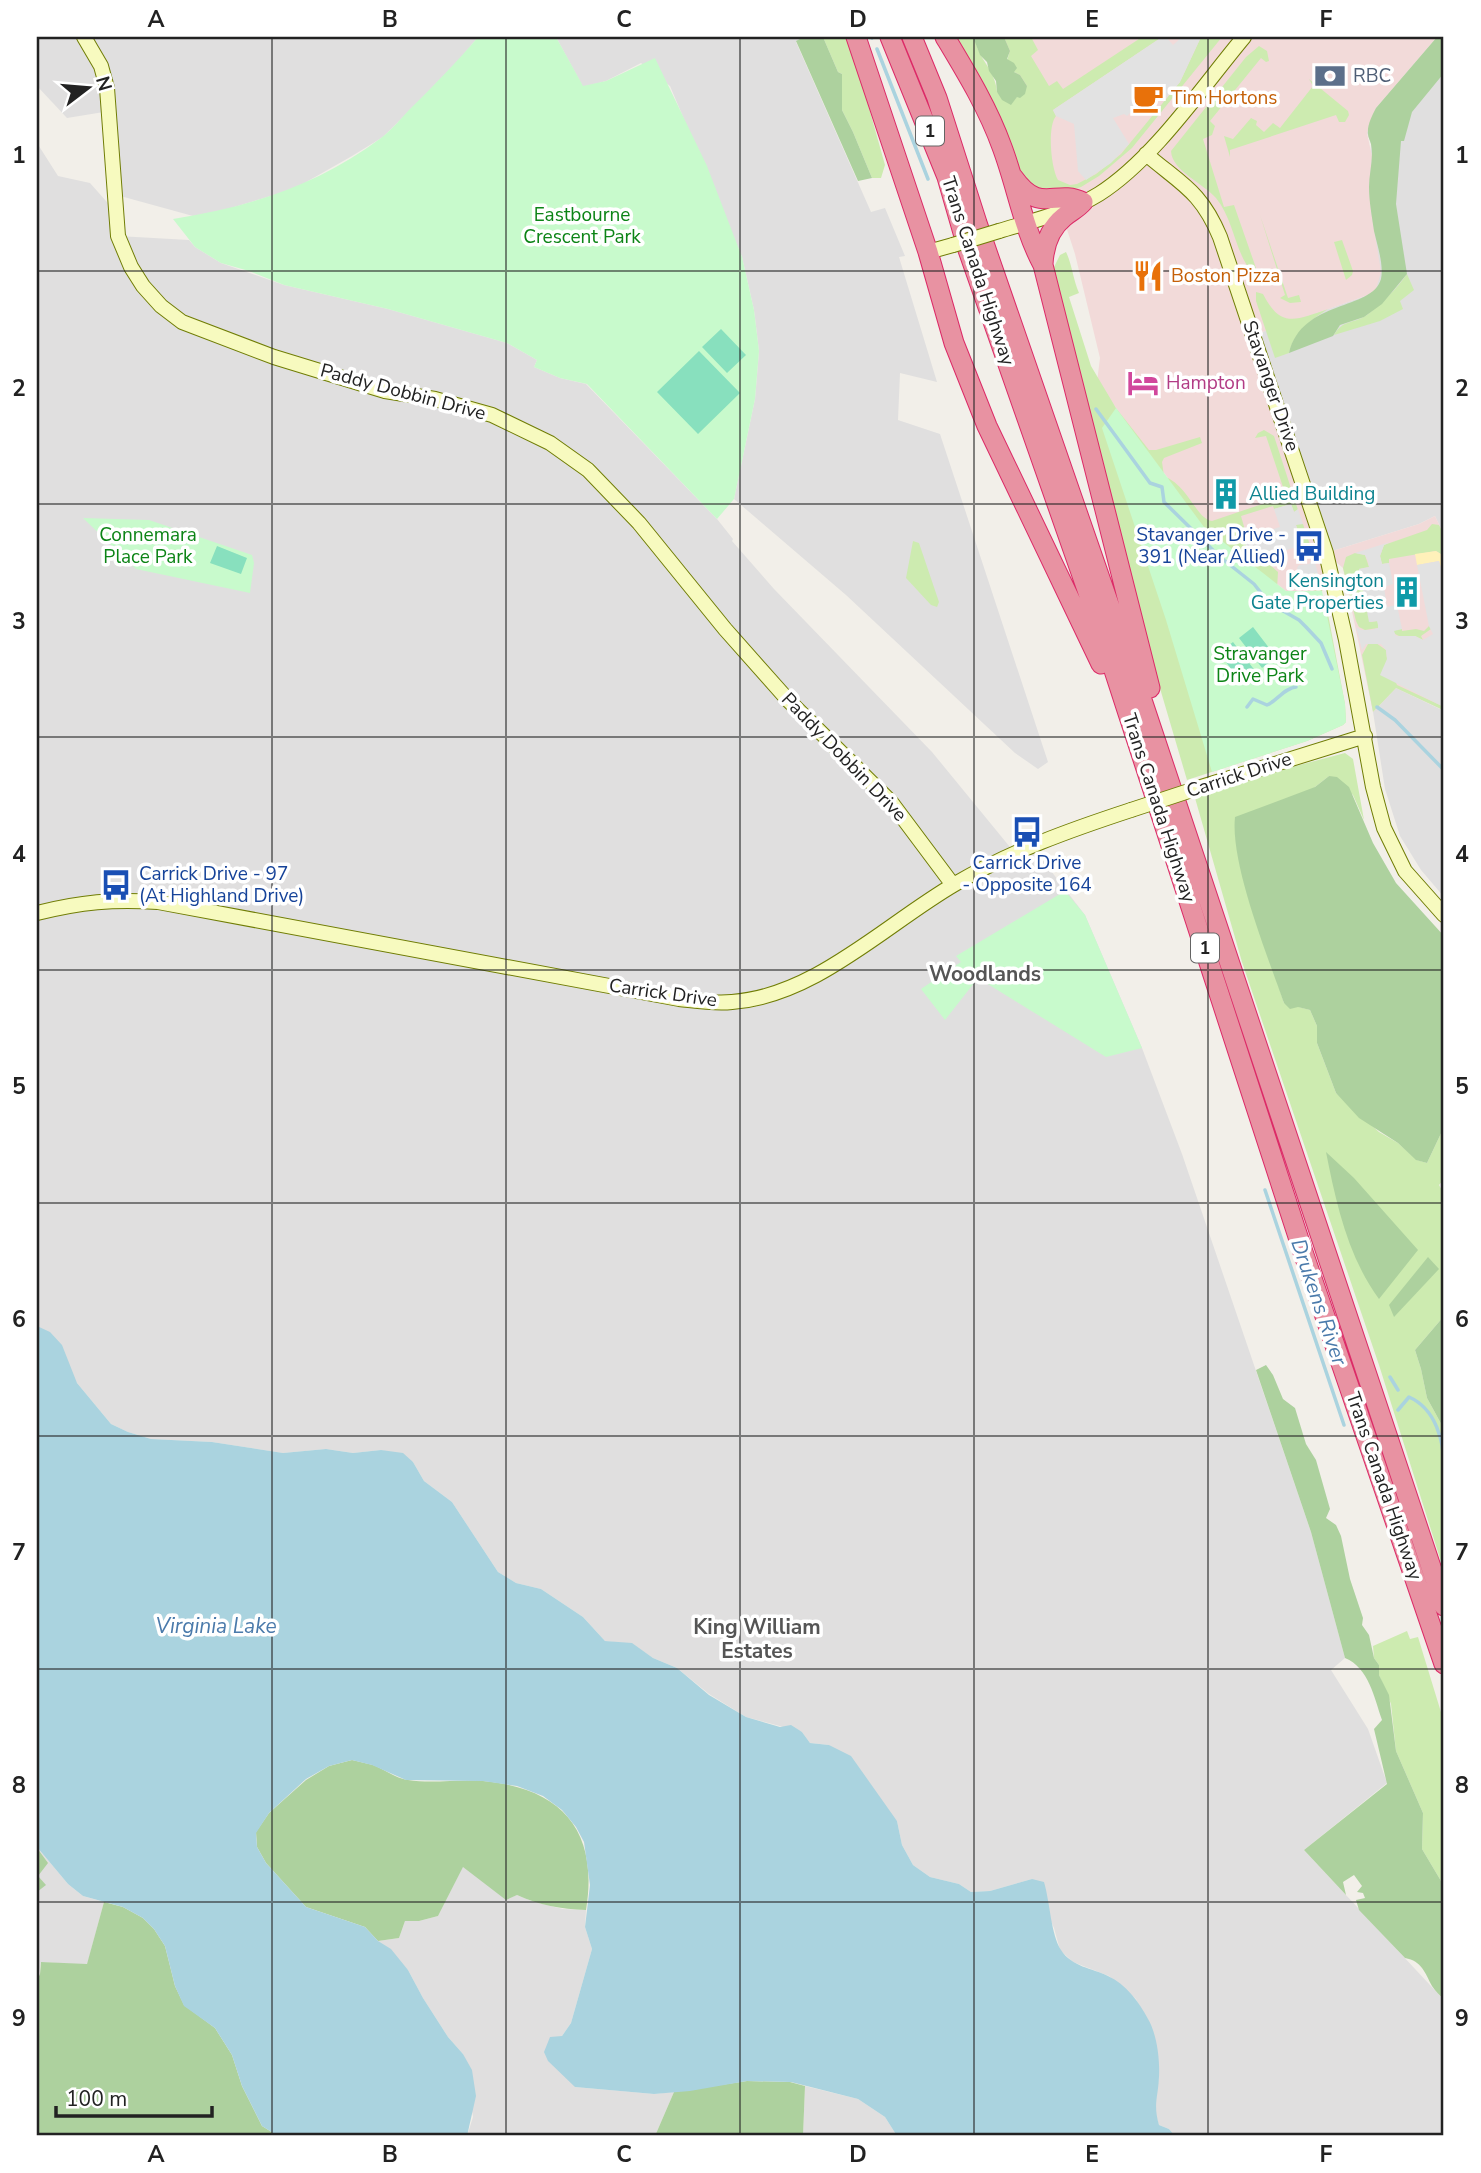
<svg xmlns="http://www.w3.org/2000/svg" width="1481" height="2173" font-family="'Nunito Sans',sans-serif">
	<style>
		.residential { fill: #e0dfdf }
		.commercial { fill: #f2dad9 }
		.grass { fill: #cdebb0 }
		.forest { fill: #add19e }
		.sand { fill: #fff1ba }
		.park { fill: #c8facc }
		.pitch { fill: #88e0be }
		.parking { fill: #e2e2e2 }
		.water { fill: #aad3df }
		.lines { fill: none; stroke-linecap: round; stroke-linejoin: round }
		.stream { stroke: #aad3df; stroke-width: 3.5 }
		.secondary-casing { stroke: #707d05; stroke-width: 16 }
		.highway-casing { stroke: #dc2a67; stroke-width: 21 }
		.secondary { stroke: #f7fabf; stroke-width: 14 }
		.highway { stroke: #e892a2; stroke-width: 19 }
		.secondary-bridge-casing { stroke: #707d05; stroke-width: 16; stroke-linecap: butt }
		.secondary-bridge { stroke: #f7fabf; stroke-width: 14 }
		.grid { fill: none; stroke: #222; stroke-width: 2; stroke-opacity: 0.55 }
		.labels { text-anchor: middle; dominant-baseline: central; stroke-width: 7; stroke-linejoin: round; paint-order: stroke }
		.shield { fill: #fff; stroke: #646464; stroke-width: 2 }
		.shield-label { font-size: 18px; font-weight: bold; fill: #222 }
		.service-label { font-size: 19px; fill: #4e5e75; stroke: #fff; text-anchor: start }
		.food-label { font-size: 19px; fill: #c56008; stroke: #fff; text-anchor: start }
		.park-label { font-size: 19px; fill: #0c8416; stroke: #fff }
		.street-label { font-size: 19px; fill: #222; stroke: #fff }
		.hotel-label { font-size: 19px; fill: #b23c85; stroke: #fff; text-anchor: start }
		.culture-label { font-size: 19px; fill: #0d838f; stroke: #fff; text-anchor: start }
		.transit-label { font-size: 19px; fill: #164399; stroke: #fff; text-anchor: end }
		.neighbourhood-label { font-size: 21px; font-weight: bold; fill: #555; stroke: #fff }
		.water-label { font-size: 21px; font-style: italic; fill: #4a7aab; stroke: #fff }
		.neatline { fill: none; stroke: #222; stroke-width: 2.5 }
		.grid-label { font-size: 23px; text-anchor: middle; font-weight: bold; fill: #222 }
	</style>
	<rect width="100%" height="100%" fill="#f2efe9"/>
	<path class="residential" d="M37,37H478L448,73L383,137L352,156L294,189L221,211L193,216L113,194L110,111L67,118L37,86Z
		M556,37H804L796,42L871,212L885,208L905,256L899,257L937,382L900,373L898,420L940,434L1048,762L1038,769L1015,753L846,595L734,499L755,399L759,351L754,310L742,257L670,86L641,63L606,81L583,87Z
		M1437,37H1444V535L1435,516L1419,524L1326,553L1253,335L1368,295L1376,289L1369,187L1371,144L1367,133L1376,108Z
		M37,143L58,176L90,183L114,210L118,236L189,240L195,247L221,263L284,285L388,309L507,343L537,360L534,367L560,378L586,384L717,519L733,539L732,541L774,589L932,752L1014,852L1031,845L1085,915L1142,1048L1182,1154L1311,1532L1345,1658L1331,1670L1368,1729L1387,1783L1304,1850L1444,2000V2136H1175L1169,2129L1159,2125L1154,2110L1159,2077L1157,2051L1136,1999L1109,1976L1073,1962L1060,1950L1054,1928L1032,1879L990,1891L971,1892L959,1884L930,1877L913,1865L902,1845L897,1821L829,1745L810,1743L802,1732L746,1717L709,1694L677,1668L653,1658L632,1644L605,1641L583,1617L541,1589L516,1583L498,1572L452,1502L424,1481L413,1462L381,1450L353,1453L326,1449L283,1453L212,1442L151,1439L128,1432L111,1424L77,1383L37,1326Z
		M1396,688L1442,710L1444,709V897L1421,870L1400,836L1385,789L1373,712Z
		M37,1847L68,1884L83,1896L104,1902L87,1965L41,1962L37,1983Z
		M463,1866L506,1899L517,1895L534,1902L563,1909L586,1910L585,1927L592,1949L571,2023L562,2036L575,2087L654,2094L674,2092L655,2136H467L473,2117L463,2054L448,2037L423,1998L408,1970L378,1941L399,1938L405,1921H419L438,1916Z
		M805,2086L858,2099L885,2117L897,2136H803Z"/>
	<path class="commercial" d="M1004,37H1437L1376,108L1367,133L1372,156L1369,187L1371,211L1381,272L1376,289L1368,295L1254,335L1326,553L1419,524L1435,516L1444,535L1443,710L1396,688L1373,712L1343,568L1327,554L1335,587L1322,591H1286L1204,527L1097,382L1100,358L1075,254Z"/>
	<path class="grass" d="M823,37H849L885,165L881,178H872L853,132L842,110V74L838,72Z
		M954,37H973C976,42 977,48 980,54C987,66 996,77 997,92L1012,102L1027,86L1020,75L1014,72L1007,60L1010,51L1004,37H1031L1038,50L1031,56L1049,86L1057,81L1063,89L1142,37H1162L1053,110L1056,116C1047,127 1051,168 1058,180L1070,185L1077,184L1096,174L1121,154L1180,82L1201,37H1222L1132,148L1099,176L1081,187L1057,195L1025,184Z
		M1259,46L1267,51L1269,61L1266,62L1261,58L1210,121L1215,126L1212,135L1203,139L1224,207L1234,205L1256,268L1252,272C1235,253 1234,220 1216,198C1203,183 1172,171 1171,151L1246,57Z
		M1309,79L1348,111L1349,115L1345,122H1339L1336,115L1230,150V157L1224,136L1233,139L1251,118L1257,121L1256,125L1264,132L1273,123L1280,128L1313,86Z
		M1260,215L1288,298L1299,295L1301,302L1290,303L1280,298L1285,295Z
		M1342,240L1353,271L1352,275L1346,280L1334,242Z
		M1066,252C1072,264 1073,279 1079,293L1069,297L1091,366L1116,408L1149,450H1156L1200,437L1202,443L1164,458L1162,462L1164,476C1189,486 1196,519 1212,521L1286,496L1266,436L1255,438L1258,433L1264,430L1274,436L1298,510L1294,512L1291,504L1274,509L1273,506L1241,516L1247,537L1245,538L1247,549H1252L1255,561L1262,566L1270,565L1278,572L1277,589L1328,614L1345,704L1346,722L1343,725L1307,741L1187,780L1149,651L1052,271L1060,255Z
		M1407,274L1414,290L1400,301L1403,309L1380,321L1334,335C1343,319 1354,324 1367,315C1382,303 1396,290 1407,274Z
		M1256,292L1263,294C1281,329 1296,320 1328,309C1311,320 1294,332 1289,353L1275,358L1256,301Z
		M1298,523L1303,524L1313,554L1311,559L1308,547L1303,548L1296,525Z
		M1432,524L1439,525L1444,535V556L1436,551L1389,559V563L1382,564L1380,556L1384,545L1427,530Z
		M913,541L919,543L939,602L937,607L931,605L906,578Z
		M1355,553L1365,555L1369,567L1359,569L1370,622L1378,621V628L1365,630L1359,627L1356,621L1343,568L1346,557Z
		M1314,573L1318,574L1322,591L1306,590L1304,582L1315,579Z
		M1429,626L1431,629L1421,636L1423,640L1415,636L1401,637L1393,633L1394,630L1402,629V631L1416,629L1424,631Z
		M1376,643L1386,650L1387,659L1397,685L1442,706L1444,704V709L1443,710L1396,688L1373,712L1362,655L1368,644Z
		M1345,753L1353,759L1364,820L1353,795L1329,776L1315,787L1244,879L1284,1003L1310,1010L1317,1026V1043L1336,1093L1379,1132L1398,1143L1417,1160L1427,1163L1444,1127V1179L1439,1185L1444,1194V1316L1415,1350L1421,1369L1427,1398L1444,1429V1571L1379,1365L1242,962L1195,798L1273,772Z
		M1407,1631L1410,1639L1418,1637L1444,1722V1886L1422,1849L1423,1813L1396,1751L1391,1704L1379,1675V1665L1374,1658L1373,1646Z"/>
	<path class="forest" d="M804,37H823L838,72L842,74V110L853,132L872,178L858,181L796,41Z
		M973,37H1004L1010,51L1007,59L1014,63L1017,68L1014,72L1020,75L1027,86L1025,94L1020,98L1017,97L1011,105L1002,100L997,92L996,81L989,71L987,62L980,55Z
		M1437,37H1444V73L1412,112L1404,141H1401L1396,204L1407,274L1382,304L1364,317L1340,325L1333,336L1289,353C1302,299 1372,311 1381,279C1384,265 1377,244 1374,231C1372,216 1369,202 1369,187C1369,173 1374,158 1371,144C1370,140 1368,137 1368,134C1367,125 1372,116 1376,108Z
		M1329,776L1337,777L1349,787L1373,843L1396,883L1444,936V1127L1427,1163L1416,1160L1398,1143L1359,1118L1336,1093L1317,1043V1026L1310,1010L1298,1007L1290,1009L1284,1003C1268,957 1230,864 1235,817L1315,787Z
		M1326,1152L1354,1178L1418,1250L1379,1299C1348,1257 1336,1203 1326,1152Z
		M1428,1257L1439,1269L1394,1317L1389,1305Z
		M1444,1316V1429L1427,1398L1421,1369L1415,1350Z
		M1266,1365L1273,1375L1283,1399L1295,1408L1306,1444L1316,1460L1330,1509L1326,1518L1336,1525L1341,1536L1350,1579L1363,1618L1362,1625L1369,1635L1374,1658L1379,1665V1675L1389,1695L1396,1751L1423,1813L1422,1849L1444,1886V2000C1441,1996 1435,1991 1432,1986C1425,1973 1422,1961 1405,1958L1359,1910L1356,1900L1365,1898L1363,1893L1357,1892L1362,1886L1354,1875L1343,1882L1346,1895L1304,1850L1387,1784L1374,1729L1382,1720C1374,1697 1369,1668 1345,1658L1311,1532L1256,1370Z
		M352,1760C359,1762 366,1763 373,1765C384,1769 395,1778 408,1780C432,1784 458,1779 483,1781C562,1788 599,1831 586,1910C561,1909 539,1905 517,1895L506,1900L463,1867L438,1916L419,1921H405L399,1938L378,1941L365,1927L306,1907L266,1863L257,1847L256,1832L269,1813L306,1780L329,1766Z
		M37,1848L48,1863L38,1876L46,1885L37,1892Z
		M104,1902L123,1907L143,1918L154,1929L165,1946L175,1986L184,2005L215,2028L232,2055L242,2086L262,2126L278,2136H37V1981L40,1974L41,1962L87,1964Z
		M747,2081L790,2082L805,2086L803,2136H655L674,2092Z"/>
	<path class="sand" d="M1436,551L1444,556V578L1439,561L1417,565L1415,554Z"/>
	<path class="park" d="M478,37H556L583,86L606,81L655,58L707,166L742,257L754,310L759,351L755,399L734,499L717,519L587,384L560,378L534,367L537,360L507,343L388,309L284,285L249,271L221,263L195,247L173,219C250,207 318,185 381,138C393,129 402,117 412,107C435,84 457,62 478,37Z
		M1116,408L1204,527L1286,591H1322L1345,704L1346,722L1343,725L1307,741L1212,772L1166,620L1102,428Z
		M83,518L149,520L252,555L254,563L250,593L136,569Z
		M1065,891L1085,915L1142,1048L1106,1057L978,978L945,1020L921,989L961,962L956,956Z"/>
	<path class="pitch" d="M721,329L746,355L727,373L702,347Z
		M699,351L740,393L698,434L657,392Z
		M217,546L247,558L241,574L210,563Z
		M1253,627L1276,657L1262,668L1239,638Z
		M1233,642L1256,672L1242,683L1219,653Z"/>
	<path class="parking" d="M1162,37H1166L1173,45L1182,37H1201L1180,82L1166,98L1154,86H1150L1136,100L1141,105L1133,116L1130,113L1127,116L1124,114L1113,118L1129,144L1111,163L1086,180L1078,171L1074,124L1056,116L1053,110Z
		M1291,504L1294,512L1298,509L1303,524L1296,525L1302,545L1256,560L1252,549H1247L1244,538L1280,527L1274,509Z
		M1390,542L1384,545L1380,556L1382,564L1389,563L1393,584L1384,587L1387,607L1397,605L1402,629L1394,631L1396,636H1415L1423,640L1433,634L1429,626L1417,565L1439,561L1444,578V704L1442,706L1380,675L1387,659L1386,650L1381,644H1366L1362,650L1356,627L1361,630H1372L1378,628V625L1377,621L1369,622L1359,569L1369,567L1368,561L1365,555L1355,553Z
		M1314,558L1318,574L1314,573L1316,579L1304,582L1297,568L1299,565L1309,564Z"/>
	<path class="water" d="M37,1326L50,1332L62,1345L77,1383L111,1424L128,1432L151,1439L212,1442L283,1453L326,1449L353,1453L381,1450L403,1453L413,1462L424,1481L452,1502L498,1572L516,1583L541,1589L583,1617L605,1641L632,1643L653,1658L677,1668L709,1695L746,1717L780,1727L791,1725L802,1732L810,1743L829,1745L851,1756L897,1821L902,1845L913,1865L930,1877L959,1884L971,1892L990,1891L1032,1879L1044,1882C1050,1902 1051,1935 1061,1950C1072,1967 1092,1968 1108,1976C1126,1984 1139,2002 1148,2019C1157,2034 1160,2060 1159,2077C1158,2098 1153,2104 1159,2125L1169,2129L1175,2136H897L885,2117L858,2099L791,2082L747,2081L690,2091L654,2094L575,2087L548,2061L544,2052L550,2037L562,2036L571,2023L592,1949L585,1927L590,1885L584,1842L576,1827L562,1810L543,1796L517,1786L483,1781L406,1780L372,1765L352,1760L329,1766L306,1779L269,1813L256,1833L257,1847L266,1863L306,1907L365,1927L378,1941L391,1949L408,1970L423,1998L448,2037L463,2054L472,2070L476,2096L467,2136H278L262,2126L242,2086L232,2055L215,2028L184,2006L175,1986L165,1946L154,1929L143,1918L123,1907L83,1896L68,1884L37,1847Z"/>
	<g class="lines">
		<path class="stream" d="M871,37L872,38
			M877,49L928,179
			M1096,409L1150,483L1162,487L1164,502L1220,557L1254,584L1269,603L1299,620L1306,627L1321,643L1332,669
			M1247,707L1253,699L1267,705C1277,701 1284,688 1296,687
			M1377,707L1395,720L1444,770
			M1265,1190L1344,1425
			M1390,1377L1398,1390
			M1398,1410L1409,1397C1436,1409 1444,1441 1444,1468"/>
		<defs>
			<path id="secondary" d="M84,37L101,66L107,88L118,236L131,267L143,286L161,306L182,322L274,357L385,391L435,399L492,415L550,443L588,470L639,523L725,629L788,700L891,802L953,885
				M1146,154C1181,184 1201,191 1220,237L1326,553L1346,640L1373,787L1384,828L1405,871L1444,915
				M999,231C1032,221 1070,212 1099,194C1154,159 1202,87 1244,37
				M928,252L953,245
				M1198,788L1365,736
				M37,913C81,902 113,899 158,902L679,999C697,1001 714,1004 732,1002C815,996 886,924 955,884C1011,851 1070,830 1131,810"/>
			<path id="highway" d="M856,37L928,252L954,343L987,426L1101,664
				M890,37L947,177L968,250L1098,621L1303,1252L1444,1664
				M912,37L937,98L977,223L1138,688L1444,1606
				M945,37C966,72 988,108 1002,147C1017,187 1023,228 1043,265L1150,688
				M1013,177C1041,216 1054,188 1083,202C1077,209 1071,211 1064,217C1049,229 1044,245 1043,264"/>
		</defs>
		<use href="#secondary" class="secondary-casing"/>
		<use href="#highway" class="highway-casing"/>
		<use href="#secondary" class="secondary"/>
		<use href="#highway" class="highway"/>
		<defs>
			<path id="secondary-bridge" d="M953,245L999,231
				M1131,810L1198,788"/>
		</defs>
		<use href="#secondary-bridge" class="secondary-bridge-casing"/>
		<use href="#secondary-bridge" class="secondary-bridge"/>
	</g>
	<path class="grid" d="M272,37V2136M506,37V2136M740,37V2136M974,37V2136M1208,37V2136M37,271H1444M37,504H1444M37,737H1444M37,970H1444M37,1203H1444M37,1436H1444M37,1669H1444M37,1902H1444"/>
	<defs>
		<symbol id="bank-bare" viewBox="-9 -9 18 18"><path d="M-6-4H6V4H-6ZM0-2.3a2.3 2.3 0 1 0 0 4.6a2.3 2.3 0 1 0 0-4.6Z" fill="#5c6f8a" stroke="#fff" stroke-width="2.5" paint-order="stroke"/></symbol>
		<symbol id="cafe-bare" viewBox="-9 -9 18 18"><path d="M-5.5-4.5H6V0H3Q3 3.5 0 3.5H-2.5Q-5.5 3.5-5.5 0ZM3-3.2v2h1.7v-2ZM-6 4.5H4V6H-6Z" fill="#e8710a" stroke="#fff" stroke-width="2.5" paint-order="stroke"/></symbol>
		<symbol id="restaurant-bare" viewBox="-9 -9 18 18"><path d="M-5-6h1v4h1v-4h1v4h1v-4h1v5L-1.5 .5V6h-2V.5L-5-1ZM5-6V6H3V1.5H1.5Q1.5-4 5-6Z" fill="#e8710a" stroke="#fff" stroke-width="2.5" paint-order="stroke"/></symbol>
		<symbol id="hotel-bare" viewBox="-9 -9 18 18"><path d="M-6-4.5h1.5V1H6V5H4.5V3h-9V5H-6ZM-4 0a1.8 1.8 0 1 1 3.6 0ZM.5 0V-2.5h3Q6-2.5 6 0Z" fill="#d1479c" stroke="#fff" stroke-width="2.5" paint-order="stroke"/></symbol>
		<symbol id="building-bare" viewBox="-9 -9 18 18"><path d="M-4-6H4V6H1V3H-1V6H-4ZM-2.5-4.3h1.7v1.8h-1.7ZM.8-4.3h1.7v1.8H.8ZM-2.5-1h1.7V.8h-1.7ZM.8-1h1.7V.8H.8Z" fill="#0f9aa8" stroke="#fff" stroke-width="2.5" paint-order="stroke"/></symbol>
		<symbol id="bus-bare" viewBox="-9 -9 18 18"><path d="M-5-6H5V4H4V6H2V4H-2V6H-4V4H-5ZM-3.5-4V0h7V-4ZM-3.5 1.2v1.5H-2V1.2ZM2 1.2v1.5H3.5V1.2Z" fill="#1a4fb4" stroke="#fff" stroke-width="2.5" paint-order="stroke"/></symbol>
	</defs>
	<g fill-rule="evenodd">
		<use href="#bank-bare" x="1308" y="54" width="44" height="44"/>
		<use href="#cafe-bare" x="1126" y="76" width="44" height="44"/>
		<use href="#restaurant-bare" x="1126" y="254" width="44" height="44"/>
		<use href="#hotel-bare" x="1121" y="361" width="44" height="44"/>
		<use href="#building-bare" x="1204" y="472" width="44" height="44"/>
		<use href="#bus-bare" x="1287" y="524" width="44" height="44"/>
		<use href="#building-bare" x="1385" y="570" width="44" height="44"/>
		<use href="#bus-bare" x="1005" y="810" width="44" height="44"/>
		<use href="#bus-bare" x="94" y="863" width="44" height="44"/>
	</g>
	<g class="labels">
		<g class="shield">
			<rect x="916" y="116.5" width="28" height="29" rx="5"/>
			<rect x="1191" y="933.5" width="28" height="29" rx="5"/>
		</g>
		<g class="shield-label">
			<text x="930" y="131">1</text>
			<text x="1205" y="948">1</text>
		</g>
		<g class="service-label">
			<text x="1353" y="76">RBC</text>
		</g>
		<g class="food-label">
			<text x="1171" y="98">Tim Hortons</text>
			<text x="1171" y="276">Boston Pizza</text>
		</g>
		<g class="park-label">
			<text x="582" y="215">Eastbourne<tspan x="582" dy="22">Crescent Park</tspan></text>
			<text x="148" y="535">Connemara<tspan x="148" dy="22">Place Park</tspan></text>
			<text x="1260" y="654">Stravanger<tspan x="1260" dy="22">Drive Park</tspan></text>
		</g>
		<g class="street-label">
			<text transform="translate(978 271) rotate(72)">Trans Canada Highway</text>
			<text transform="translate(1271 386) rotate(71)">Stavanger Drive</text>
			<text transform="translate(403 392) rotate(15)">Paddy Dobbin Drive</text>
			<text transform="translate(844 757) rotate(46)">Paddy Dobbin Drive</text>
			<text transform="translate(1239 775) rotate(-18)">Carrick Drive</text>
			<text transform="translate(1159 808) rotate(72)">Trans Canada Highway</text>
			<text transform="translate(663 993) rotate(8)">Carrick Drive</text>
			<text transform="translate(1384 1486) rotate(71)">Trans Canada Highway</text>
		</g>
		<g class="hotel-label">
			<text x="1166" y="383">Hampton</text>
		</g>
		<g class="culture-label">
			<text x="1249" y="494">Allied Building</text>
			<text x="1384" y="581" text-anchor="end">Kensington<tspan x="1384" dy="22">Gate Properties</tspan></text>
		</g>
		<g class="transit-label">
			<text x="1286" y="535">Stavanger Drive -<tspan x="1286" dy="22">391 (Near Allied)</tspan></text>
			<text x="1027" y="863" text-anchor="middle">Carrick Drive<tspan x="1027" dy="22">- Opposite 164</tspan></text>
			<text x="139" y="874" text-anchor="start">Carrick Drive - 97<tspan x="139" dy="22">(At Highland Drive)</tspan></text>
		</g>
		<g class="neighbourhood-label">
			<text x="985" y="974">Woodlands</text>
			<text x="757" y="1627">King William<tspan x="757" dy="24">Estates</tspan></text>
		</g>
		<g class="water-label">
			<text transform="translate(1319 1302) rotate(71)">Drukens River</text>
			<text x="216" y="1626">Virginia Lake</text>
		</g>
	</g>
	<rect width="1481" height="2173" fill="none" stroke="#ffffff" stroke-width="77"/>
	<g transform="translate(88 88) rotate(74)" stroke="#ffffff" stroke-width="5" paint-order="stroke">
	<path d="M0-5L12 26L0 18L-12 26Z" fill="#222222"/>
	<text y="-10" font-size="19" font-weight="bold" text-anchor="middle" fill="#222222">N</text>
	</g>
	<path d="M56 2106v10h156v-10" fill="none" stroke="#222222" stroke-width="3.5"/>
	<text x="66" y="2106" font-size="21" fill="#222222" stroke="#ffffff" stroke-width="5" paint-order="stroke">100 m</text>
	<rect x="38" y="38" width="1404" height="2096" class="neatline"/>
	<g class="grid-label">
		<text x="156" y="27">A</text>
		<text x="390" y="27">B</text>
		<text x="624" y="27">C</text>
		<text x="858" y="27">D</text>
		<text x="1092" y="27">E</text>
		<text x="1326" y="27">F</text>
		<text x="19" y="163">1</text>
		<text x="1462" y="163">1</text>
		<text x="19" y="396">2</text>
		<text x="1462" y="396">2</text>
		<text x="19" y="629">3</text>
		<text x="1462" y="629">3</text>
		<text x="19" y="862">4</text>
		<text x="1462" y="862">4</text>
		<text x="19" y="1094">5</text>
		<text x="1462" y="1094">5</text>
		<text x="19" y="1327">6</text>
		<text x="1462" y="1327">6</text>
		<text x="19" y="1560">7</text>
		<text x="1462" y="1560">7</text>
		<text x="19" y="1793">8</text>
		<text x="1462" y="1793">8</text>
		<text x="19" y="2026">9</text>
		<text x="1462" y="2026">9</text>
		<text x="156" y="2162">A</text>
		<text x="390" y="2162">B</text>
		<text x="624" y="2162">C</text>
		<text x="858" y="2162">D</text>
		<text x="1092" y="2162">E</text>
		<text x="1326" y="2162">F</text>
	</g>
</svg>
